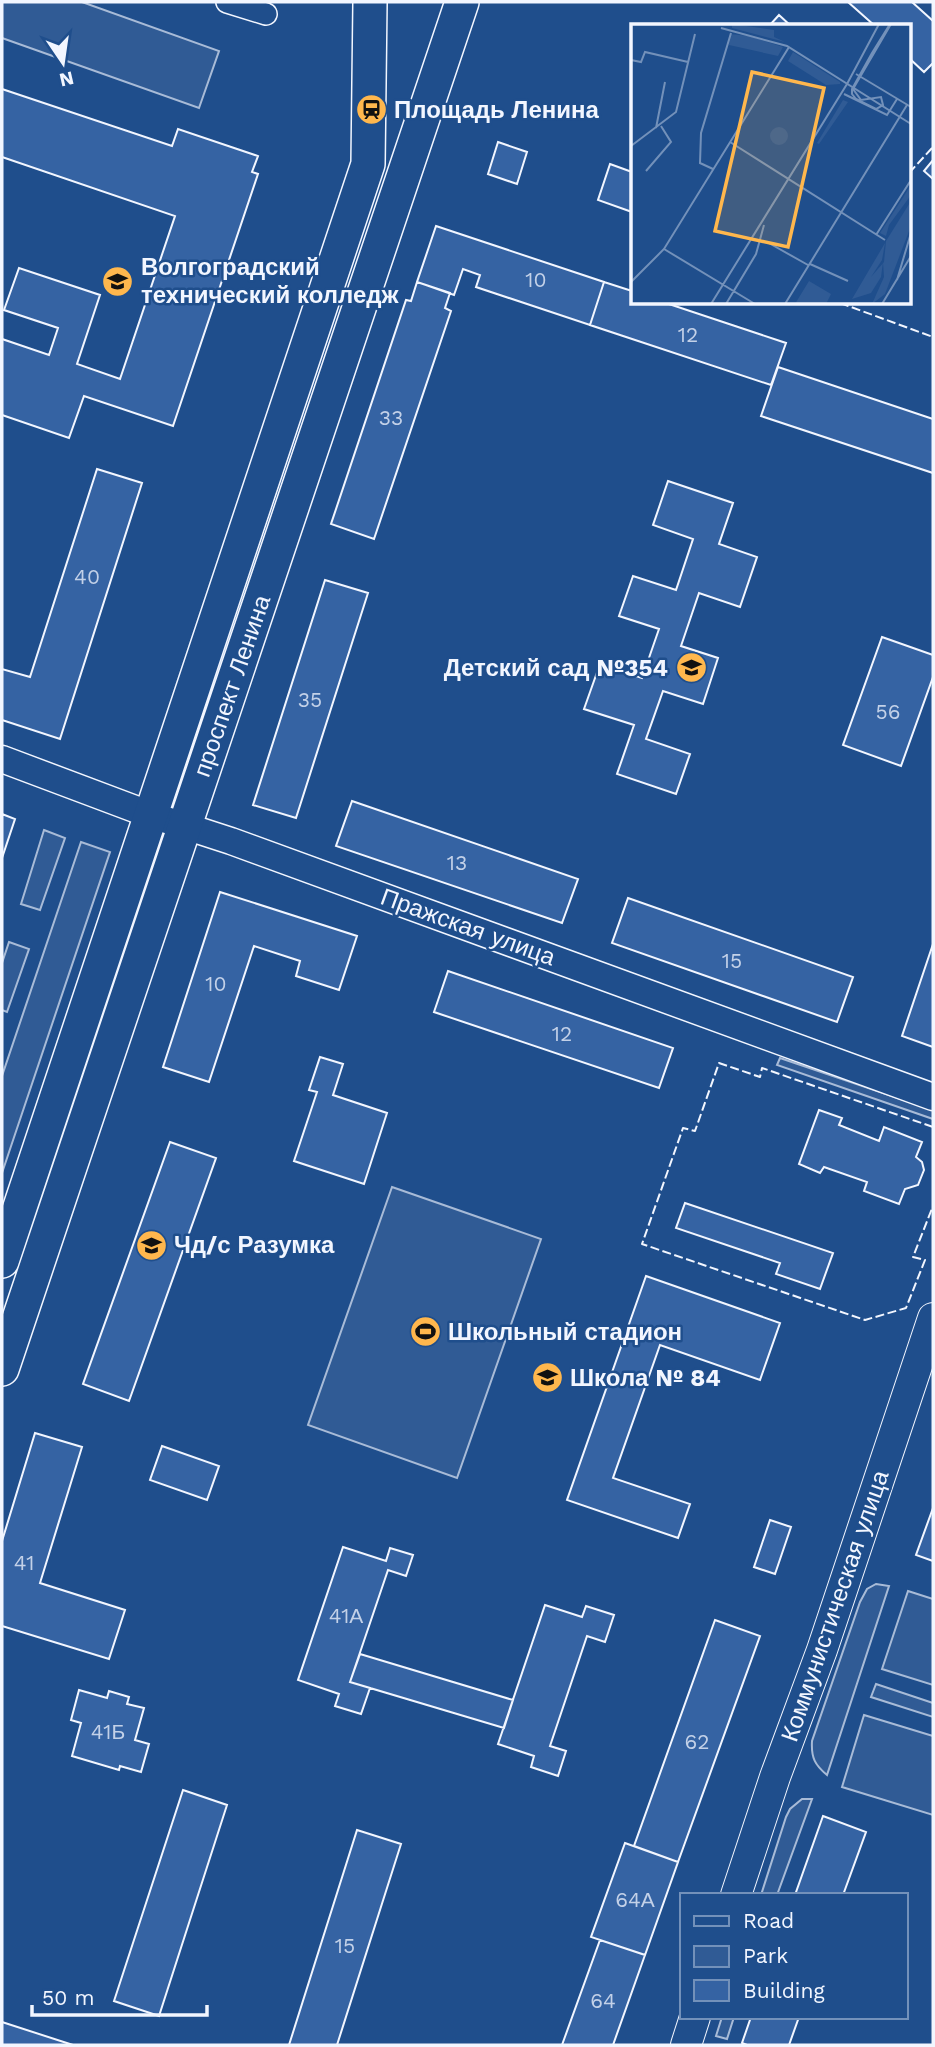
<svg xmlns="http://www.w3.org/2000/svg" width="935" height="2047" font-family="'Work Sans',sans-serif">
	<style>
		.green { fill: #305b95; stroke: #a8bbd7; stroke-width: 2 }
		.building { fill: #3563a3; stroke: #f2f6ff; stroke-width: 2 }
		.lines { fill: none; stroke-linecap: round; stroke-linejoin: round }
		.minor-casing { stroke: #f2f6ff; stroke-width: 24 }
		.tertiary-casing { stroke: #f2f6ff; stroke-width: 29 }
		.secondary-casing { stroke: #f2f6ff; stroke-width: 32 }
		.primary-casing { stroke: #f2f6ff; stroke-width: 36 }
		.minor { stroke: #1f4e8c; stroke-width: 21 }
		.tertiary { stroke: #1f4e8c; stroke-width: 26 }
		.secondary { stroke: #1f4e8c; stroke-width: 30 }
		.primary { stroke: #1f4e8c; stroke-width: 33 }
		.fence { stroke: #f2f6ff; stroke-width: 2; stroke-dasharray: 9 3.5; stroke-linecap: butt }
		.labels { text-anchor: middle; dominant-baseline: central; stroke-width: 5; stroke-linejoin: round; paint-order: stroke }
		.number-label { font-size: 21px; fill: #c3d1e8 }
		.poi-label { font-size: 24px; font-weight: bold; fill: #f2f6ff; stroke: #1f4e8c; text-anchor: start }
		.street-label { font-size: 24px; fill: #f2f6ff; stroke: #1f4e8c }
		.inset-road { fill: none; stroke: #7391ba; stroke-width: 2 }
		.view { fill: #ffb74d; fill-opacity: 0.15; stroke: #ffb74d; stroke-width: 3.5 }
		.inset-edge { fill: none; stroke: #f2f6ff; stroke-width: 3.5 }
	</style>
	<rect width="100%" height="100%" fill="#1f4e8c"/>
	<path class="green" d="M2,2H82L219,51L199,108L2,38Z
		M44,830L65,838L40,910L21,904Z
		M81,842L110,852L2,1173V1076Z
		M9,942L29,949L7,1012L2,1010V963Z
		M780,1058L933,1110V1119L777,1065Z
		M392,1187L541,1239L457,1478L308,1425Z
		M876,1584L889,1586L827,1775C815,1765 811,1758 812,1741L860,1602L867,1589Z
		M908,1591L933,1599V1685L882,1669Z
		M876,1684L933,1703V1717L871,1697Z
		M864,1715L933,1736V1815L842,1787Z
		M802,1799H812L777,1895H761L786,1817L790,1809Z
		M722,2017H734L727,2039L716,2036Z"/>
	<path class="building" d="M848,2H912L933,21V63L924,72L909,58V26H875Z
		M779,15L791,26H769Z
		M2,89L172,146L178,129L258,156L252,172L258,174L173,426L84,396L69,438L2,415V339L49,355L58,328L4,310L19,268L100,295L77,364L120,379L175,216L2,157Z
		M498,142L527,152L517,184L488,174Z
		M933,160V179L924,171Z
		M610,164L632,172V212L598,200Z
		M436,226L604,282L590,325L476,287L480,275L463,269L454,295L417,282Z
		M417,282L450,293L445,308L451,311L374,539L331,524L406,300L411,301Z
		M604,282L632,291V303H666L786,343L771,385L590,325Z
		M778,367L933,419V473L761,416Z
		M97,469L142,483L60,739L2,720V669L30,677Z
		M668,481L733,503L719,544L757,557L740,607L699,593L681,646L718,658L703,704L663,691L646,739L690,754L676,794L617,774L634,725L584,709L600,664L642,678L659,629L619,616L633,576L676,590L693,539L653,525Z
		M325,580L368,593L296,818L253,805Z
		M882,637L933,655V677L901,766L843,745Z
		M352,801L578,879L562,923L336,846Z
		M2,814L15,819L2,858Z
		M220,892L357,936L339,990L296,976L300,961L254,946L209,1082L163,1067Z
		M628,898L853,977L837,1022L612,943Z
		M933,944V1047L902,1036Z
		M448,971L673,1048L659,1088L434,1012Z
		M320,1057L343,1064L333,1095L387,1113L364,1184L294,1161L317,1092L309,1090Z
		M819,1110L842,1118L839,1125L879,1141L884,1127L922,1142L916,1157L922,1162L924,1170L918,1185L905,1189L899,1204L864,1191L867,1182L824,1167L820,1173L799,1164Z
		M170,1142L216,1158L129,1401L83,1384Z
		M685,1203L833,1253L820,1289L776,1274L780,1263L676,1228Z
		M646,1276L780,1323L760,1380L660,1345L613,1478L690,1504L678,1538L567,1500Z
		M35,1433L82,1447L40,1583L125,1610L109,1659L2,1626V1541Z
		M162,1446L219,1466L207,1500L150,1480Z
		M933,1508V1561L916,1555Z
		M770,1520L791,1527L775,1574L754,1567Z
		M343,1547L386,1561L390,1548L413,1555L406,1576L388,1570L350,1682L370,1688L361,1714L335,1706L339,1694L298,1680Z
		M545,1605L582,1617L586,1606L614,1615L605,1642L587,1636L550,1746L566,1751L558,1776L531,1767L534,1756L498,1744Z
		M715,1620L760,1636L678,1862L634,1846Z
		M360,1654L513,1700L504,1728L350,1682Z
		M79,1690L107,1698L109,1691L129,1697L127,1704L144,1708L135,1740L149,1744L141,1772L120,1766L119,1770L72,1756L81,1723L71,1720Z
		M183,1790L227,1805L159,2016L114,2001Z
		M823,1816L866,1832L843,1895H795Z
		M357,1830L401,1844L337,2045H289Z
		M625,1843L678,1862L645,1955L591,1937Z
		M600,1940L645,1955L613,2045H562Z
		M751,2017H799L789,2045H747L742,2043Z
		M2,2022L73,2045H2Z"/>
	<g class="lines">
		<defs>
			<path id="minor" d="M227,2L266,14"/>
			<path id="tertiary" d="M2,759L151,815L231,841L933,1097"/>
			<path id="secondary" d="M736,1895L775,1777L822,1650L933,1318
				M686,2045L695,2017"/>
			<path id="primary" d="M2,1261L368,164L370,2
				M2,1369L462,2"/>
		</defs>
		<use href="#minor" class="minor-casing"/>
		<use href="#tertiary" class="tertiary-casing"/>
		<use href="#secondary" class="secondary-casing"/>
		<use href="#primary" class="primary-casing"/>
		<use href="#minor" class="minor"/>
		<use href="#tertiary" class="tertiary"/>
		<use href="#secondary" class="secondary"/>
		<use href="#primary" class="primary"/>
		<path class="fence" d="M909,173L933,147
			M840,303L933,337
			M933,1127L762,1068L760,1077L719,1063L695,1131L683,1128L642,1244L865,1320L906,1308L925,1260L913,1257L933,1206"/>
	</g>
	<defs>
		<symbol id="station-disc" viewBox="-11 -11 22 22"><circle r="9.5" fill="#ffb74d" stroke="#1f4e8c"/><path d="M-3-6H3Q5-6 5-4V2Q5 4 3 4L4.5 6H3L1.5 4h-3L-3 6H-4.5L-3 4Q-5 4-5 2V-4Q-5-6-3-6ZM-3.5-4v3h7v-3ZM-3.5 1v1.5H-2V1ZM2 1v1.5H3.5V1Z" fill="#111"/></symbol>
		<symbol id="university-disc" viewBox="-11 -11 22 22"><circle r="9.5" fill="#ffb74d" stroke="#1f4e8c"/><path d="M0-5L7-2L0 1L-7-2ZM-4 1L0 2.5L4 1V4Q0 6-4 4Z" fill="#111"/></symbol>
		<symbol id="school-disc" viewBox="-11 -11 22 22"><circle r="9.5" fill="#ffb74d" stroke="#1f4e8c"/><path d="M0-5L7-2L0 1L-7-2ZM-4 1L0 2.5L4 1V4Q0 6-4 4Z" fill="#111"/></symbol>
		<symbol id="stadium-disc" viewBox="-11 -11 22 22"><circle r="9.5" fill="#ffb74d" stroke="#1f4e8c"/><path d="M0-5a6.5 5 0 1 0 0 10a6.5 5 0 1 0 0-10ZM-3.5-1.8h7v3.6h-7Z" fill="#111"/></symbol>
	</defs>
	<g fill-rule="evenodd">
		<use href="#station-disc" x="354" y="92" width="35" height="35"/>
		<use href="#university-disc" x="100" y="264" width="35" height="35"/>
		<use href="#school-disc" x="674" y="650" width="35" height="35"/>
		<use href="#school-disc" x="134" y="1228" width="35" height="35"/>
		<use href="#stadium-disc" x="408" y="1314" width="35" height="35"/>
		<use href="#school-disc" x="530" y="1360" width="35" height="35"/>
	</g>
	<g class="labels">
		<g class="number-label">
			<text x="536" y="279">10</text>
			<text x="688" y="334">12</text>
			<text x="391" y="417">33</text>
			<text x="87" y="576">40</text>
			<text x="310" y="699">35</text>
			<text x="888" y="711">56</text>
			<text x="457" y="862">13</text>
			<text x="732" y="960">15</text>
			<text x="216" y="983">10</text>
			<text x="562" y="1033">12</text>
			<text x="24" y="1562">41</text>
			<text x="346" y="1615">41А</text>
			<text x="108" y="1731">41Б</text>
			<text x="697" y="1741">62</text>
			<text x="635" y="1899">64А</text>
			<text x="345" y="1945">15</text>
			<text x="603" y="2000">64</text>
		</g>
		<g class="poi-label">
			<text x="394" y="110">Площадь Ленина</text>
			<text x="141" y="267">Волгоградский<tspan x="141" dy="28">технический колледж</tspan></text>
			<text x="668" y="668" text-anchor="end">Детский сад №354</text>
			<text x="174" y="1245">Чд/с Разумка</text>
			<text x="448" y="1332">Школьный стадион</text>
			<text x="570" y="1378">Школа № 84</text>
		</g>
		<g class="street-label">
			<text transform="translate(232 686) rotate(-71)">проспект Ленина</text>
			<text transform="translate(468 927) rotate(20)">Пражская улица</text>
			<text transform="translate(835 1606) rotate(-71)">Коммунистическая улица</text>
		</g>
	</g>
	<g transform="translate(631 24)">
		<rect width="280" height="280" fill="#1f4e8c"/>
		<path d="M101,0L143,6V13L154,18L101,4ZM99,10L118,12L152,23L147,32L98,21ZM162,28L209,58V60L195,61L157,37ZM212,76L217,78L188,120L186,119ZM139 112a9 9 0 1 1 18 0a9 9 0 1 1-18 0ZM280,161V171L258,201L255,212L249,209ZM280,177V202L254,270L241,280L253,253L252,238L250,253L240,269L221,275L254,219L251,236L240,253L253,238L255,217ZM178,257L200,270L195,280H164Z" fill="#305b95"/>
		<path class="inset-road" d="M259,0L241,29L221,65V70L225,75L245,85L252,81L250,73L230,76L222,65L260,0M90,4L156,22L280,100M0,36L10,38L14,28L57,38M225,50L280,83M213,70L256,91L266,75M25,104L34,58M99,118L254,216M0,122L45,88L64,10M82,145L69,139L70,109L100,9M15,147L40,118L30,102M245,211L280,156M136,218L177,241M33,225L124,280M179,240L217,257M266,256L280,209M0,258L33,225L158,23M80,280L216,60L248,0M95,280L125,230L133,201M154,280L276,81M251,280L280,232"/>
		<path class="view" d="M121,48L193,64L157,223L84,207Z"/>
		<rect width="280" height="280" class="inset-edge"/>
	</g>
	<rect width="935" height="2047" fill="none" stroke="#f2f6ff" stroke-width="7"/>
	<rect x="680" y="1893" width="228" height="126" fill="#1f4e8c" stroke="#7391ba" stroke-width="2"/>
	<rect x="694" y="1916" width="35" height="10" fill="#1f4e8c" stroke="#7391ba" stroke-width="2"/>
	<text x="743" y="1928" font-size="21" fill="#f2f6ff">Road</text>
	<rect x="694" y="1946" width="35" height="21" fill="#305b95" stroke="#7391ba" stroke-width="2"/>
	<text x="743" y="1963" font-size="21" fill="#f2f6ff">Park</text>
	<rect x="694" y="1980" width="35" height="21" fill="#3563a3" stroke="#7391ba" stroke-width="2"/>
	<text x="743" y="1998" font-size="21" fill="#f2f6ff">Building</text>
	<g transform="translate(63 63) rotate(167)" stroke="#1f4e8c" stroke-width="5" paint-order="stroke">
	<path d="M0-5L12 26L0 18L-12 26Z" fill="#f2f6ff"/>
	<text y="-10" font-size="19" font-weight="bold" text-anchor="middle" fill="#f2f6ff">N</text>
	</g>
	<path d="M32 2005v10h175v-10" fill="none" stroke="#f2f6ff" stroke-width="3.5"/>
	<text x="42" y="2005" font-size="21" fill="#f2f6ff" stroke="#1f4e8c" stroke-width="5" paint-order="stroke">50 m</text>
</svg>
